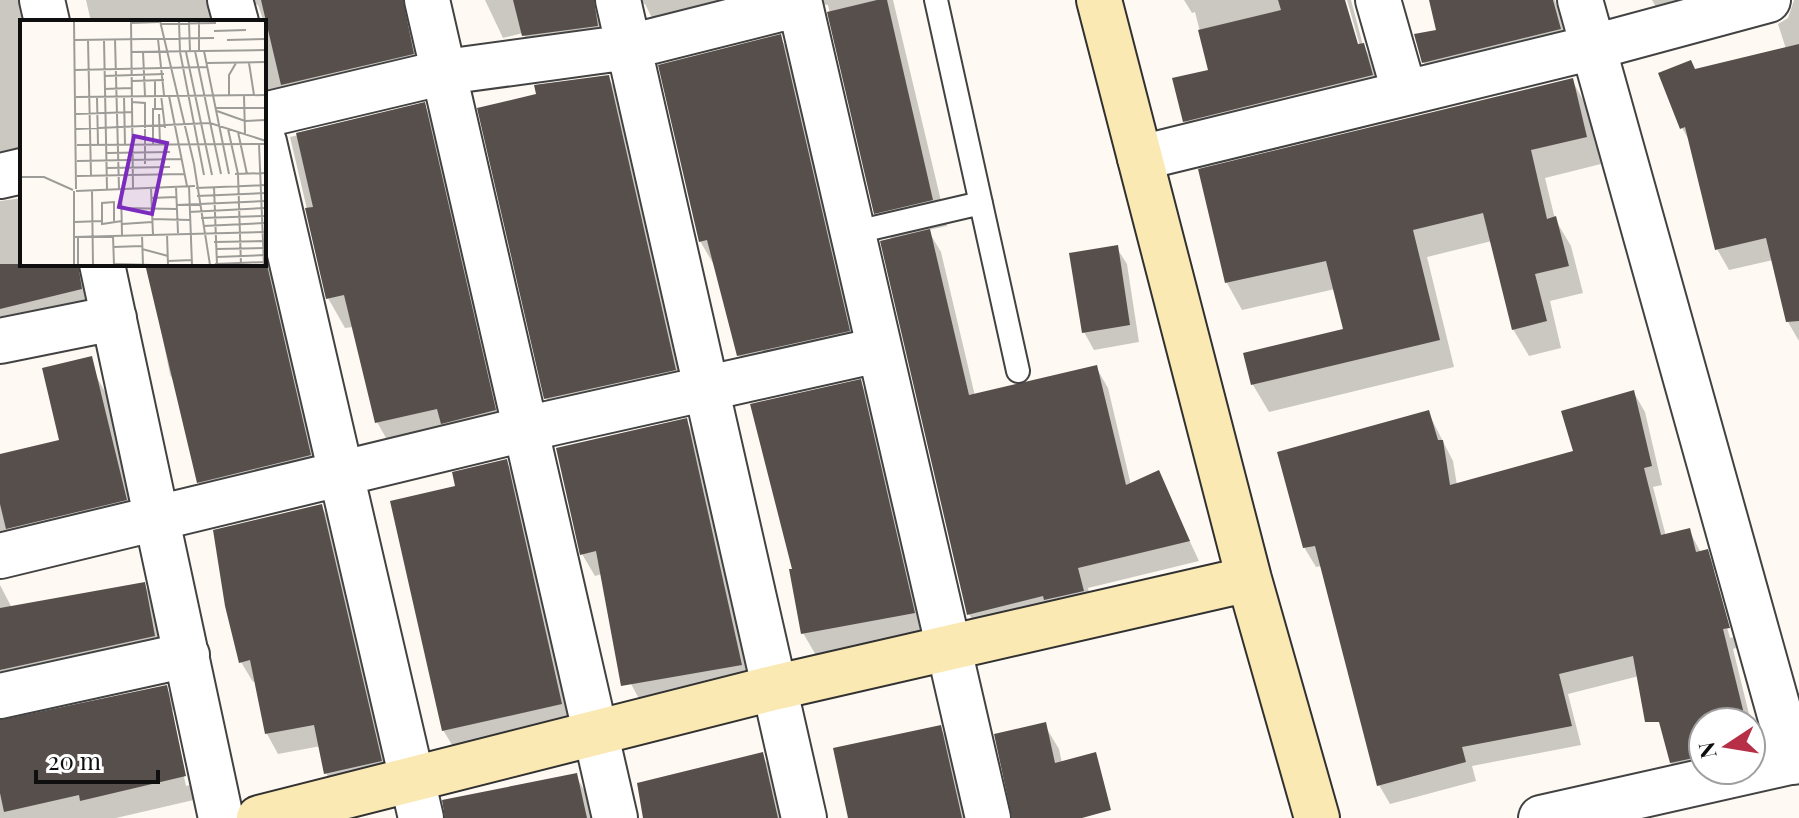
<svg xmlns="http://www.w3.org/2000/svg" width="1799" height="818" font-family="'Playfair Display',serif">
	<style>
		.shadow { fill: #0003; fill-rule: evenodd }
		.building { fill: #574f4c }
		.lines { fill: none; stroke-linecap: round; stroke-linejoin: round }
		.lane-casing { stroke: #424242; stroke-width: 26 }
		.street-casing { stroke: #424242; stroke-width: 48 }
		.secondary-casing { stroke: #313131; stroke-width: 48 }
		.lane { stroke: #fff; stroke-width: 22 }
		.street { stroke: #fff; stroke-width: 44 }
		.secondary { stroke: #fae9b2; stroke-width: 44 }
		.inset-road { fill: none; stroke: #9e9c98; stroke-width: 2 }
		.view { fill: #7b2cbf; fill-opacity: 0.15; stroke: #7b2cbf; stroke-width: 4 }
		.inset-edge { fill: none; stroke: #0f0f0f; stroke-width: 4 }
	</style>
	<rect width="100%" height="100%" fill="#fefaf3"/>
	<path class="shadow" d="M0,0H22L27,22H22V178L0,185Z
		M86,0H419L427,80L264,122V22L258,5L240,1L220,22H91Z
		M485,0H893L947,226L928,230L941,252L975,396L1096,367L1108,388L1131,485L1158,473L1199,561L1088,588L1094,612L980,635L969,614L892,240L876,213L828,5L808,2L664,42L645,4L629,1L612,52L539,62L523,33L503,38Z
		M1184,0H1343L1358,54L1362,53L1347,0H1351L1363,45L1377,69L1385,99L1198,144L1185,121L1210,71L1195,12L1192,13Z
		M1431,0H1555L1569,46L1434,79L1424,63L1439,31Z
		M1652,0H1759L1666,25Z
		M1794,0H1799V341L1788,322L1773,260L1729,270L1717,249L1692,145L1682,128L1695,71L1786,49L1778,24L1788,18Z
		M780,37L794,60L862,354L753,379L739,355L714,265L700,241Z
		M608,77L626,107L692,400L564,428L546,398Z
		M1572,80L1587,107L1601,164L1545,178L1555,219L1571,246L1583,293L1550,301L1561,348L1529,356L1513,329L1492,241L1427,257L1454,367L1269,412L1253,385L1246,354L1345,330L1335,289L1242,310L1227,283L1201,171Z
		M424,105L441,135L511,440L394,452L377,422L353,327L345,328L328,298L290,137Z
		M22,198V264H82L95,318L0,350V201Z
		M264,220L325,481L214,508L199,482L179,390L170,375L148,264H264Z
		M1116,247L1127,264L1139,342L1094,350L1084,332Z
		M95,374L108,397L139,523L0,559V456L61,442Z
		M860,382L874,406L927,637L817,657L803,633Z
		M1634,393L1645,412L1662,485L1653,487L1666,536L1689,530L1701,553L1707,552L1718,571L1739,647L1733,649L1751,722H1703V770L1683,782L1671,763L1659,715L1639,676L1568,694L1581,745L1472,766L1476,781L1390,804L1379,785L1322,566L1316,567L1304,547L1428,412L1453,461L1457,485L1576,453ZM1711,570H1715L1734,637L1730,638Z
		M686,421L699,443L753,687L643,706L631,684L602,574L595,576L582,554Z
		M506,461L519,484L574,727L457,753L443,730L458,488Z
		M321,506L333,526L392,782L338,794L326,773L321,746L278,754L267,734L256,681L253,682L241,662Z
		M144,584L157,608L167,659L0,699V585L12,608Z
		M166,687L179,710L198,799L116,818H0V722ZM170,710H174L190,785L186,786Z
		M1751,723L1761,764L1751,767Z
		M1044,724L1059,749L1074,818H1014Z
		M940,727L954,751L969,818H850Z
		M762,755L775,777L786,818H664Z
		M576,776L590,800L594,818H475Z"/>
	<path class="building" d="M261,0H403L414,54L281,85Z
		M513,0H594L598,26L522,36Z
		M877,0H887L933,200L874,214L827,12Z
		M1278,0H1345L1358,44L1364,43L1373,75L1183,122L1172,78L1208,70L1198,30L1281,10Z
		M1429,0H1553L1561,29L1422,63L1414,34L1436,30Z
		M781,34L850,331L737,356L707,240L699,242L658,65Z
		M1799,44V321L1786,322L1766,238L1715,250L1685,127L1680,129L1658,73L1691,60L1695,69Z
		M609,75L676,370L544,399L477,108L536,94L534,85Z
		M1573,78L1587,137L1531,150L1547,219L1556,216L1569,266L1535,274L1547,321L1512,330L1483,213L1413,230L1440,340L1251,385L1243,353L1343,329L1326,261L1225,283L1198,169Z
		M425,102L496,410L441,424L437,409L375,423L344,295L326,299L305,208L313,207L296,133Z
		M930,229L969,395L1097,365L1126,485L1159,470L1190,541L1078,568L1084,591L1044,600L1043,596L967,615L880,241Z
		M1118,245L1130,325L1082,333L1069,253Z
		M264,252L311,455L197,483L145,264H264Z
		M0,264H78L82,289L0,309Z
		M92,356L127,500L6,529L0,504V454L59,440L42,368Z
		M861,379L915,613L801,634L789,569H792L750,404Z
		M1634,390L1652,466L1644,468L1661,535L1690,528L1696,552L1708,549L1730,628L1723,629L1746,722H1703V756L1670,763L1659,722H1645L1633,656L1559,674L1572,726L1462,747L1466,762L1377,786L1315,546L1303,548L1277,452L1429,410L1438,440H1443L1450,485L1573,451L1561,411Z
		M687,418L742,665L621,686L596,551L580,555L556,448Z
		M507,459L562,704L442,731L390,501L455,486L452,472Z
		M322,504L382,761L324,774L314,725L265,734L250,660L239,663L225,606L213,530Z
		M145,582L155,636L0,670V608Z
		M167,685L186,776L80,801L79,795L4,812L0,793V720Z
		M1046,722L1055,763L1096,752L1111,810L1082,818H1012L994,734Z
		M941,725L962,818H848L833,748Z
		M763,752L778,818H643L637,783Z
		M577,773L587,818H445L442,800Z"/>
	<g class="lines">
		<defs>
			<path id="lane" d="M936,0L1018,371
				M852,233L981,203"/>
			<path id="street" d="M42,0L47,22
				M230,0L236,22
				M427,0L615,818
				M618,0L804,818
				M799,0L988,818
				M1378,0L1404,91
				M1580,0L1793,762
				M264,115L445,72L629,47L800,4
				M264,142L421,818
				M1140,158L1594,47L1768,0
				M0,176L22,171
				M102,264L221,818
				M0,341L114,318
				M0,556L525,429L878,350
				M0,696L187,655
				M1541,818L1799,760"/>
			<path id="secondary" d="M1099,0L1249,579L1317,818
				M259,818L773,688L1249,579"/>
		</defs>
		<use href="#lane" class="lane-casing"/>
		<use href="#street" class="street-casing"/>
		<use href="#secondary" class="secondary-casing"/>
		<use href="#lane" class="lane"/>
		<use href="#street" class="street"/>
		<use href="#secondary" class="secondary"/>
	</g>
	<g transform="translate(20 20)">
		<rect width="246" height="246" fill="#fefaf3"/>
		<path class="inset-road" d="M54,1L56,169M111,1L113,168M140,1L174,144L190,245M159,1L160,32L184,155M169,2L170,32M179,2V31M111,3L139,2M141,4L196,3M194,11L226,10M95,19L99,169M138,19L144,75M55,20L194,18M68,20L71,156M84,20L87,169M207,20L246,19M175,31L201,154M184,31L209,154M111,32L246,30M123,32L125,76M166,32L192,155M187,43L246,42M229,43L234,75M55,50L187,47M84,56L144,54M112,61L144,60M135,61V89M84,69L111,68M141,75L145,108M104,76L105,125M149,76L167,166M209,76V55L216,43M224,76L225,114M56,77L246,75M77,77L78,125M112,82L125,83V108M196,88H246M197,91L225,101L246,100M56,94L112,92M139,94L140,125M56,109L190,103L246,121M125,109V144M208,109L218,154L221,245M218,112L227,154M239,124L244,245M57,125L246,124M133,125V89H143M86,133L150,132M57,141L161,139M86,148L150,147M215,154L246,153M57,156L164,154M0,157H24L53,170M169,166L172,245M156,167L158,213M194,167L197,245M131,168L133,215M176,168L246,165M101,169L102,215M54,171V245M56,171L175,166M72,171L73,245M177,176L246,173M131,178L156,177M157,185L246,181M102,188L157,189M169,192L246,188M181,198L246,196M132,199L170,200M94,201V182L82,183V204L102,201M55,202L82,201M102,204L132,202M183,206L245,203M147,214L148,245M122,215L123,245M93,216L94,245M54,217L246,212M58,217V245M194,222L244,221M93,227L122,226M122,229L148,236M196,229L246,228M197,237L246,235M148,241L172,240M94,244L133,245M195,244L244,242"/>
		<path class="view" d="M114,116L147,123L132,194L99,187Z"/>
		<rect width="246" height="246" class="inset-edge"/>
	</g>
	<g transform="translate(1727 746) rotate(258)"><circle r="38" fill="#ffffff" stroke="#9f9f9f" stroke-width="2"/>
	<path d="M0-6L14 30L0 20L-14 30Z" fill="#b72f46"/>
	<text y="-12" font-size="22" font-weight="bold" text-anchor="middle" fill="#0f0f0f">N</text>
	</g>
	<path d="M36 770v12h122v-12" fill="none" stroke="#0f0f0f" stroke-width="4"/>
	<text x="48" y="770" font-size="24" fill="#0f0f0f" stroke="#ffffff" stroke-width="6" paint-order="stroke">20 m</text>
</svg>
